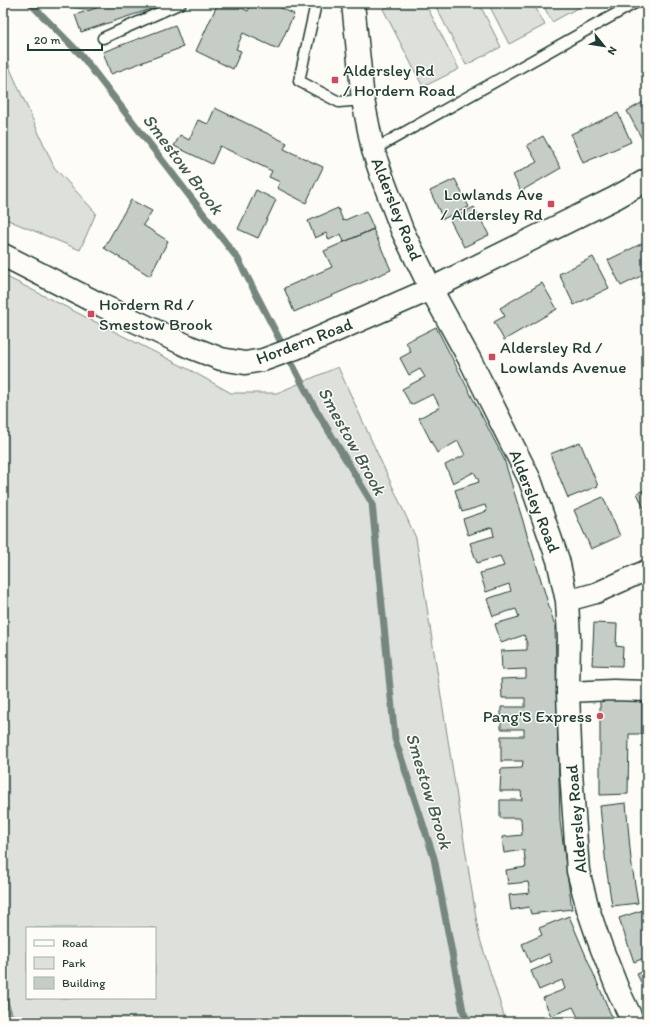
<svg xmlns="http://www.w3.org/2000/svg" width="650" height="1025" font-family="Itim,sans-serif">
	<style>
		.green { fill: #dde0db; stroke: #7e8e88; fill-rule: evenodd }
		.water { fill: #aeb8b1; stroke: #75877f }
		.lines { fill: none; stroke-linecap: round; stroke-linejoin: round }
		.stream { stroke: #75877f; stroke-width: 7 }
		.building { fill: #c6cdc7; stroke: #1f3d34 }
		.service-casing { stroke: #1f3d34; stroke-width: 13 }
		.minor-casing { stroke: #1f3d34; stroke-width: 23 }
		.tertiary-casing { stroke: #1f3d34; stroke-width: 25 }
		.service { stroke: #fdfcf7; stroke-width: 10 }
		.minor { stroke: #fdfcf7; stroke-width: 20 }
		.tertiary { stroke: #fdfcf7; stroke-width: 22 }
		.poi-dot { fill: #d1495b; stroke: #fdfcf7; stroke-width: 1.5 }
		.labels { text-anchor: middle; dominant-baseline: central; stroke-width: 3; stroke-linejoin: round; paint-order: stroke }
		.poi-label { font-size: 17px; fill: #1f3d34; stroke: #fdfcf7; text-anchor: start }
		.street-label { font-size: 17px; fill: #1f3d34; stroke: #fdfcf7 }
		.water-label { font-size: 18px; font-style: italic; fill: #435c53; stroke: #fdfcf7 }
	</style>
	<rect width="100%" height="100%" fill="#fdfcf7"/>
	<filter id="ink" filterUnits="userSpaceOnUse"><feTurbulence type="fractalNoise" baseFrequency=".025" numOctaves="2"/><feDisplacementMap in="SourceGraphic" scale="8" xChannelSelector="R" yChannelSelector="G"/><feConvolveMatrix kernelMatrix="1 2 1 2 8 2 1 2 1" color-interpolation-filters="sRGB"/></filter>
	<g filter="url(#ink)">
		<path class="green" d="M64,3H130L123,16L65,6Z
			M395,3H425L459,69L423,87L383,9Z
			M434,3H479L501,47L466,65Z
			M488,3H533L545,25L509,44Z
			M542,3H587L552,22Z
			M3,46L11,71L54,167L96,213L80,250L3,218Z
			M3,275L190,370L231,393H277L338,367L416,538L479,936L506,1022H15L3,988ZM27,928H155V998H27Z"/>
		<path class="water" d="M3,988L15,1022H3Z"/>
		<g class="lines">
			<path class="stream" d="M30,3L82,56L238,259L315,408L372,503L395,739L434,858L463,1011L468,1022"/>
		</g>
		<path class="building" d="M111,3H162L163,5L81,32L75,15Z
			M218,3H231L248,11L252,3H270L294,14L278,49L243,33L236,49L241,51L233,69L196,51Z
			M175,25L183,47L111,74L103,52Z
			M647,100V136L642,139L627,111Z
			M215,108L287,143L284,149L323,167L306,203L277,188L280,182L269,177L272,171L220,146L212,164L174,146L180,135L189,140L198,120L208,124Z
			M618,113L631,142L583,163L571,134Z
			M543,136L561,168L521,191L513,175L537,162L527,145Z
			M455,179L469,207L443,219L430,191Z
			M256,190L276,200L258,238L238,229Z
			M131,200L152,211L143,225L168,241L150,276L104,248Z
			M474,207L489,235L464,247L450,220Z
			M338,208L343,221L366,211L374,229L344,242L341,234L329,240L326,233L315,238L308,221Z
			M373,229L391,270L294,312L284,288L332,267L324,251Z
			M647,241V273L621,286L608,260Z
			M593,257L609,288L574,305L559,274Z
			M542,283L557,309L504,340L494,322L505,316L500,308Z
			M436,327L504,459L555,626L560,821L572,909L531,914L529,907L511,910L509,895L530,893L528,882L508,884L506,870L526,867L524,850L504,853L502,837L522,835L521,818H500V800H522L521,791H500L501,769L522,768L523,761H501V736H524V729H501V707H525V698H502L501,679L526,678V669L502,670L501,651L527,650V643L524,635L501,643L495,624L519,617L516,609L493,616L487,599L511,591L509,584L486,592L480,573L504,566L500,556L477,563L470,543L494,536L492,527L468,535L463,519L487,511L485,505L462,512L455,490L479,482L478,479L474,472L453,483L445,465L465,455L458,441L437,453L419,418L440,407L433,394L411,405L402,389L425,377L420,369L409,375L400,358L411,352L406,342Z
			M580,442L598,486L568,498L550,454Z
			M647,489V515L637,493Z
			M603,497L620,536L591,549L574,510Z
			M594,623L617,624L616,646L623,647L622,666L592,665Z
			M600,695H642V734H629L628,794L600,795Z
			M626,803L631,860L638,903L612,906L606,866L600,806Z
			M643,910L647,923V957L634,962L619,918Z
			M569,916L614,1022H567L578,1017L573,1007L551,1016L543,998L565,989L562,980L539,990L531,971L552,962L549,954L530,963L522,944L542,935L539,928Z
			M647,970V995L637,974Z"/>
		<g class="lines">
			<defs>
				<path id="service" d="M314,3L315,8L299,81L339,102L363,100
					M103,38L181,3
					M373,150L635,3"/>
				<path id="minor" d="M567,601L596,593L647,570
					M568,692L613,690L647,691"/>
				<path id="tertiary" d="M353,3L363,100L373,150L382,177L402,230L431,289L471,362L530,480L558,560L567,601L569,638L568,692L571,772L578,871L588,909L600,944L618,990L633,1022
					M3,255L103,306L190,347L221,359L245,363L263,360L296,348L431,289L615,198L647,180"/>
			</defs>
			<use href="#service" class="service-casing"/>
			<use href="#minor" class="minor-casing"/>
			<use href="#tertiary" class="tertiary-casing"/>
			<use href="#service" class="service"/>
			<use href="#minor" class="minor"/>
			<use href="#tertiary" class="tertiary"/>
		</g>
	</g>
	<g class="poi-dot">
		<rect x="331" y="76" width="8" height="8" rx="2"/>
		<rect x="547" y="200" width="8" height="8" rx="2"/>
		<rect x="87" y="310" width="8" height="8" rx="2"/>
		<rect x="488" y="353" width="8" height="8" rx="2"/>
		<circle cx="600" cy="716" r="4"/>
	</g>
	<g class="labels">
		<g class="poi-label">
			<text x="343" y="70">Aldersley Rd<tspan x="343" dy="20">/ Hordern Road</tspan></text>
			<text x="543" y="194" text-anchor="end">Lowlands Ave<tspan x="543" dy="20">/ Aldersley Rd</tspan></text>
			<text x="99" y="304">Hordern Rd /<tspan x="99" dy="20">Smestow Brook</tspan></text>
			<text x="500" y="347">Aldersley Rd /<tspan x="500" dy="20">Lowlands Avenue</tspan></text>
			<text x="592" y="716" text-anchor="end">Pang'S Express</text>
		</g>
		<g class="street-label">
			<text transform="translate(397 209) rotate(68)">Aldersley Road</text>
			<text transform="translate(304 341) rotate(-21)">Hordern Road</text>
			<text transform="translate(535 501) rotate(68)">Aldersley Road</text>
			<text transform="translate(576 819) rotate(-95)">Aldersley Road</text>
		</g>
		<g class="water-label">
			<text transform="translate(183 164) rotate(53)">Smestow Brook</text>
			<text transform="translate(352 441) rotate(61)">Smestow Brook</text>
			<text transform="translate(429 791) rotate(73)">Smestow Brook</text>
		</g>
	</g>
	<rect width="650" height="1025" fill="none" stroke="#fdfcf7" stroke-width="16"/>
	<rect x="8" y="8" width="634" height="1009" fill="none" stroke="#1f3d34" stroke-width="1.5" filter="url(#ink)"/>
	<rect x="26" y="927" width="130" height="72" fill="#fdfcf7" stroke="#a4b0a9"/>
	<rect x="34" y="940" width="20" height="6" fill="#fdfcf7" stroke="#a4b0a9"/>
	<text x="62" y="947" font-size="12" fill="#1f3d34">Road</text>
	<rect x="34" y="957" width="20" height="12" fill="#dde0db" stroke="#a4b0a9"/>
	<text x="62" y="967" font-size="12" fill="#1f3d34">Park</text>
	<rect x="34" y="977" width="20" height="12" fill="#c6cdc7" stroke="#a4b0a9"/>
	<text x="62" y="987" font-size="12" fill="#1f3d34">Building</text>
	<g transform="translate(604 46) rotate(120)" stroke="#fdfcf7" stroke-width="3" paint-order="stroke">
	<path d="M0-3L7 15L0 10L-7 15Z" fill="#1f3d34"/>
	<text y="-6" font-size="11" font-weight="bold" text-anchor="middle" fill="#1f3d34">N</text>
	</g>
	<path d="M28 44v6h74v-6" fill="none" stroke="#1f3d34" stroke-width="2"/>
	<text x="34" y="44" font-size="12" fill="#1f3d34" stroke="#fdfcf7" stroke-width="3" paint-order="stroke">20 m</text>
</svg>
